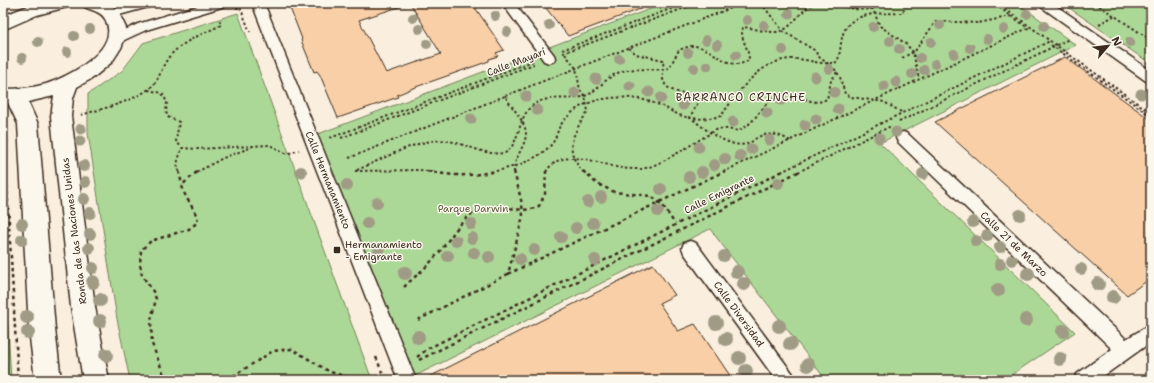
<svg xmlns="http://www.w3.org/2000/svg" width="1154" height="383" font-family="'Shantell Sans',sans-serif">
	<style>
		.green { fill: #acd897; stroke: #74815a }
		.building { fill: #f8cfa7; stroke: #3b2a1e }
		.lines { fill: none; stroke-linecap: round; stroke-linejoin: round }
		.street-casing { stroke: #3b2a1e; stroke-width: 3 }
		.secondary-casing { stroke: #3b2a1e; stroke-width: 3 }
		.path-far1 { stroke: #3b2a1e; stroke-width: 2; stroke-dasharray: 2.5 2.5; stroke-linecap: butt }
		.path { stroke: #3b2a1e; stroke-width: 2.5; stroke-dasharray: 3.5 3.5; stroke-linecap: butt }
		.street { fill: #fbf7ec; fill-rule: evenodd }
		.secondary { fill: #fbf7ec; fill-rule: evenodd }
		.tree { fill: #a09b85 }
		.poi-dot { fill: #3b2a1e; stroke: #fbf7ec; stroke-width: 1.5 }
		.labels { text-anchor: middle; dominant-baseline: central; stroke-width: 3; stroke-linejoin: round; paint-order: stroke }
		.street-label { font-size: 10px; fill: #3b2a1e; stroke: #fbf7ec }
		.park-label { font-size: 10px; fill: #57563c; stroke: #fbf7ec }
		.poi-label { font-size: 10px; fill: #3b2a1e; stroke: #fbf7ec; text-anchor: start }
		.neighbourhood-label { font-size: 11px; letter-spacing: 1px; fill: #3b2a1e; stroke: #fbf7ec }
	</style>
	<rect width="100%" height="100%" fill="#faefde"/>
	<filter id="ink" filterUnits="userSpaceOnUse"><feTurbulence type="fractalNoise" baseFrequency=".025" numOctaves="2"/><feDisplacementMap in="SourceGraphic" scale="8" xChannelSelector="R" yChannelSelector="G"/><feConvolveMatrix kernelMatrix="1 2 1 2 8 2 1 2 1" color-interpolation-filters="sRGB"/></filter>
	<g filter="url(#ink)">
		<path class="green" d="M666,3H1017L1076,45L880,143L1075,332L1004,380H826L710,229L407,380L310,137Z
			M1062,3H1151V64Z
			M238,13L372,380H130L117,319L88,133V94L122,71L143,43Z
			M3,244L11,380H3Z"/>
		<path class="building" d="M288,3H401L402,6L359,20L386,73L441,54L410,3H472L504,50L496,53L498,56L489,59V61L413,88L397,95L398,97L338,118L320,75L317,71L314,72L301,40L302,39Z
			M542,3H651V5L568,36Z
			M1065,57L1151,120V278L1127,295L935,122Z
			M653,264L675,295L659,303L678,331L695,324L733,380H423Z"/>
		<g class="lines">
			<defs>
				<path id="street" d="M134,3H154L152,6L112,17L108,16L106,13L108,10Z
					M207,3H227L225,6L146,30L120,42L116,43L112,42L110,39L112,36L138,24Z
					M252,3H264L416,380H398Z
					M502,3H514L554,55L555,58L554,61L549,63L544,61Z
					M1038,3H1052L1151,71V83L1146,81L1040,6Z
					M903,132L908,134L1126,339L1151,324V342L1098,380H1074L1077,374L1112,349L898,142L896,138L898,134Z
					M690,241L696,243L793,374L796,380H776L684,253L682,248L684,243Z"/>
				<path id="secondary" d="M35,3H70L67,7L37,15L3,30V16Z
					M80,3L110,4L118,11L126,28L125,38L121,48L112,62L93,78L77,87L73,98L71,116L95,307L109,380H83L71,307L51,116L54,96L28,102L38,124L55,329L61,380H35L29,329L18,124L8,103H3V89C17,89 32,88 46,84C68,77 122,49 105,19C100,9 86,11 80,3Z"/>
			</defs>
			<use href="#street" class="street-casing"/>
			<use href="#secondary" class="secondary-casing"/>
			<path class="path-far1" d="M761,3L783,31L814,50L820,58L834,68L840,77L845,94L851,97L884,102L903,113
				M831,3C849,8 868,15 885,3
				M870,3L880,26L906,44L913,52L919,79
				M997,3L1151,113
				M1095,3L1151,40
				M1143,3L1151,8
				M236,8L240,7L250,32
				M1099,24L1114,16
				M1051,45L1151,116
				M629,48L636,54L663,60C664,66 662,73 663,79C666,95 689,92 700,99L690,117C703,128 729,149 747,144C751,143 752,141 755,139C766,131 780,134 790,141
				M562,50L686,3
				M563,53L698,3
				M565,54L576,68L580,90L585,96L588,111C574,133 562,148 583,172
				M902,58L915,51L936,21L978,23L1012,16
				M148,90L162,93L167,102L166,112L168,117L179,122L176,141L182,148L198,149L270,145L287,154L299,150
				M505,96L744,3
				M81,115C104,108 130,103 150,88C160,80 161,67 169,57C182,41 203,34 221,25L219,18
				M899,122L1069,39
				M330,138L533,61
				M341,138L534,64
				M349,158L505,96C511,107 521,116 525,128C530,143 513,156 514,172
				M357,170C382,160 421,136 448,141C467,144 485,156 505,153C521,143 517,118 532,106C546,94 566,101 582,97C597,93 605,77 620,72C638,66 653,72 669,68L679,50C684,48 689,46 694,46C714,47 729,74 749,60C749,47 739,39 743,27C753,28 764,32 774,32C793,32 797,10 816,3
				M355,171L420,170L432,172
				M7,172L5,144L9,140
				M179,172L177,164L182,148
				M197,172L223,158L252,147
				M491,172C512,168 536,161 551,145C555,141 557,133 559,128C564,118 578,106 589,103C610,95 636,96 657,104C666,107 673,113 682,116C695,120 708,119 721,116C738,92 761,58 794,59C811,59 818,66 837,62C841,53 840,43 843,34C851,10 882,14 902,13L908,3
				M546,172C560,147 595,162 616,167C624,169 632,169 640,169C657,168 690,145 706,136C709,134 715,130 719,129C729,127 736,134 745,127C758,119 765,99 781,94C798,89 809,109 827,99L831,81L837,72
				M723,172L1028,28L993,3
				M781,172L1050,41
				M798,172L891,126"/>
			<path class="path" d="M6,171L18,380
				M179,171L182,185
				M427,171C452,176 470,177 496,171
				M583,171L596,183L614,192L651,196L663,206L675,224
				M508,274L725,171
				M404,287C414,277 426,268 435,257C451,240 461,214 485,208C504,202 521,216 539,206L545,194L546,171
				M418,320L508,274L523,216L522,204L514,171
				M376,357L385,380
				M417,357L429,348L783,171
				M419,360L800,171
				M166,380L152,344L151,320L156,299L154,293L142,275L140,264L141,250L151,241L189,229L198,222C196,208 184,199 182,185L198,171
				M227,380L273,351L292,349L330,372L359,380"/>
			<use href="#street" class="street"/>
			<use href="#secondary" class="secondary"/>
		</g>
		<g class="tree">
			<circle cx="789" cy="14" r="5"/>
			<circle cx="1027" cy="14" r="5"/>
			<circle cx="495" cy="16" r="5"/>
			<circle cx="413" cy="18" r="5"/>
			<circle cx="747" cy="20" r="5"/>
			<circle cx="549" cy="25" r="5"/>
			<circle cx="764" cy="25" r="5"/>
			<circle cx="940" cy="25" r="5"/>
			<circle cx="1044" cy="26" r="5"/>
			<circle cx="873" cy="27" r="5"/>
			<circle cx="90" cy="29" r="5"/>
			<circle cx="419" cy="29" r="5"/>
			<circle cx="1004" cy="29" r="5"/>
			<circle cx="507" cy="32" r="5"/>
			<circle cx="74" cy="36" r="5"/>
			<circle cx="987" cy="39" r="5"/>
			<circle cx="706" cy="40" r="5"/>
			<circle cx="890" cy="41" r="5"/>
			<circle cx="38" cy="42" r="5"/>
			<circle cx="931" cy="42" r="5"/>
			<circle cx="1130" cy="42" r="5"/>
			<circle cx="427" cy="44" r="5"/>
			<circle cx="717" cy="45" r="5"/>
			<circle cx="970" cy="48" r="5"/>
			<circle cx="899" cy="49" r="5"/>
			<circle cx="783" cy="50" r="5"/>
			<circle cx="67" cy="52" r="5"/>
			<circle cx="688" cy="53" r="5"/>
			<circle cx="954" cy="54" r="5"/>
			<circle cx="736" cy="55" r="5"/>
			<circle cx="22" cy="58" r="5"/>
			<circle cx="920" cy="58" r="5"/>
			<circle cx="619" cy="59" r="5"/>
			<circle cx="935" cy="64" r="5"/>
			<circle cx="707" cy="66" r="5"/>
			<circle cx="694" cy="68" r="5"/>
			<circle cx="829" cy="69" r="5"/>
			<circle cx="924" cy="70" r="5"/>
			<circle cx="912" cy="74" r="5"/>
			<circle cx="815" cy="77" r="5.5"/>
			<circle cx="596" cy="79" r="5.5"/>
			<circle cx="896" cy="82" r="5.5"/>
			<circle cx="630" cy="86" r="5.5"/>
			<circle cx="884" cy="86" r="5.5"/>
			<circle cx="649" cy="92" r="5.5"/>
			<circle cx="834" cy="92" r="5.5"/>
			<circle cx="575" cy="93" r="5.5"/>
			<circle cx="1141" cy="94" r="5.5"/>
			<circle cx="526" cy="96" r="5.5"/>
			<circle cx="661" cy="98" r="5.5"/>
			<circle cx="781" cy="100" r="5.5"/>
			<circle cx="683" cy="105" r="5.5"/>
			<circle cx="838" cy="109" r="5.5"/>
			<circle cx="537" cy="110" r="5.5"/>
			<circle cx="767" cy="113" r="5.5"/>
			<circle cx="471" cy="119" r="5.5"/>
			<circle cx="816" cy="119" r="5.5"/>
			<circle cx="733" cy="122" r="5.5"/>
			<circle cx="805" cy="125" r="5.5"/>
			<circle cx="81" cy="129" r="5.5"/>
			<circle cx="896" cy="132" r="5.5"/>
			<circle cx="879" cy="138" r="5.5"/>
			<circle cx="769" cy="140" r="5.5"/>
			<circle cx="80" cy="141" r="5.5"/>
			<circle cx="699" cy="147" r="5.5"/>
			<circle cx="751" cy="149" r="5.5"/>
			<circle cx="740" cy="156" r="6"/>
			<circle cx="725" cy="159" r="6"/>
			<circle cx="714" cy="165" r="6"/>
			<circle cx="84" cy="166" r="6"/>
			<circle cx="301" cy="172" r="6"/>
			<circle cx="702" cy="172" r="6"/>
			<circle cx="923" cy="174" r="6"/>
			<circle cx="689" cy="177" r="6"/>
			<circle cx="85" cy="182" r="6"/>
			<circle cx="778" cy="183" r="6"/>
			<circle cx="347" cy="185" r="6"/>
			<circle cx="661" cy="189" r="6"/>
			<circle cx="601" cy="197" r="6"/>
			<circle cx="84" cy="199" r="6"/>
			<circle cx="588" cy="202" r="6"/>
			<circle cx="377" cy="203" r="6"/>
			<circle cx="658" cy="211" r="6"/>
			<circle cx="90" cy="213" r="6"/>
			<circle cx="1020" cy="215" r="6"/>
			<circle cx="973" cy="222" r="6"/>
			<circle cx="367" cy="223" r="6"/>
			<circle cx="593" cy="223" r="6"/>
			<circle cx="22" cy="224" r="6"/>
			<circle cx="471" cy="224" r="6"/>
			<circle cx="576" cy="228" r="6"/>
			<circle cx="90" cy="234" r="6"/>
			<circle cx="987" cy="236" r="6"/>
			<circle cx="561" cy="237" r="6"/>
			<circle cx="472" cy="238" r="6"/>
			<circle cx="22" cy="240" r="6"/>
			<circle cx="456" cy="241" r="6"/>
			<circle cx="976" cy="241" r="6"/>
			<circle cx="1000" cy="247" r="6"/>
			<circle cx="89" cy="248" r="6"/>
			<circle cx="379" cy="249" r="6"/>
			<circle cx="534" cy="250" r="6"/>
			<circle cx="474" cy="253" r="6"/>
			<circle cx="448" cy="256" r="6"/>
			<circle cx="724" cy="256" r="6"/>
			<circle cx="489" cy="257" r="6"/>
			<circle cx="520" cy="259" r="6"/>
			<circle cx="595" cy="260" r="6"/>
			<circle cx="1012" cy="260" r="6"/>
			<circle cx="1000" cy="264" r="6"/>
			<circle cx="93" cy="268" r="6"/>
			<circle cx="1081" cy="269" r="6"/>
			<circle cx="737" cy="272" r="7"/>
			<circle cx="405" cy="273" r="7"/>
			<circle cx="1028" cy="274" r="7"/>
			<circle cx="93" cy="282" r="7"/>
			<circle cx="744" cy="284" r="7"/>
			<circle cx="1098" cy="284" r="7"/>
			<circle cx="998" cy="290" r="7"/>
			<circle cx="1113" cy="297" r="7"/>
			<circle cx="100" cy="300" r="7"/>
			<circle cx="27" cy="317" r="7"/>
			<circle cx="1026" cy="320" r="7"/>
			<circle cx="100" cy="321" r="7"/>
			<circle cx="716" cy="323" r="7"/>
			<circle cx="779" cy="326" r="7"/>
			<circle cx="1063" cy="331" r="7"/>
			<circle cx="28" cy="332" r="7"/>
			<circle cx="418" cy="337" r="7"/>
			<circle cx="726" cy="339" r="7"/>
			<circle cx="790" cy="344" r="7"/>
			<circle cx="106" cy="355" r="7"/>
			<circle cx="739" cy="358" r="7"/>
			<circle cx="1060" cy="359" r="7"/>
			<circle cx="808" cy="365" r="7"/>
			<circle cx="746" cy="371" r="7"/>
		</g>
	</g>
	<rect class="poi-dot" x="333" y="246" width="8" height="8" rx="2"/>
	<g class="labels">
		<g class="street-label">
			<text transform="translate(516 62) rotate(-21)">Calle Mayarí</text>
			<text transform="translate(328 180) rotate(68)">Calle Hermanamiento</text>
			<text transform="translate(719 194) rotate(-26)">Calle Emigrante</text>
			<text transform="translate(74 231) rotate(-97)">Ronda de las Naciones Unidas</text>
			<text transform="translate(1014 244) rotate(44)">Calle 21 de Marzo</text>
			<text transform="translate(739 314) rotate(54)">Calle Diversidad</text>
		</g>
		<g class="park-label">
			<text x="473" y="208">Parque Darwin</text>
		</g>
		<g class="poi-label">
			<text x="345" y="244">Hermanamiento<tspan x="345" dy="12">- Emigrante</tspan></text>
		</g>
		<g class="neighbourhood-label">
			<text x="741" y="97">BARRANCO CRINCHE</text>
		</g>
	</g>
	<rect width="1154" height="383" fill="none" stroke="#fbf7ec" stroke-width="16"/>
	<rect x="8" y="8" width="1138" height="367" fill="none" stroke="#3b2a1e" stroke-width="1.5" filter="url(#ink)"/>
	<g transform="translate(1108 46) rotate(62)" stroke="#fbf7ec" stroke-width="3" paint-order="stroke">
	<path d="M0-3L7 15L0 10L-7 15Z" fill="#3b2a1e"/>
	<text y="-6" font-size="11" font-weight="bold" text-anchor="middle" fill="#3b2a1e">N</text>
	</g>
</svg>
